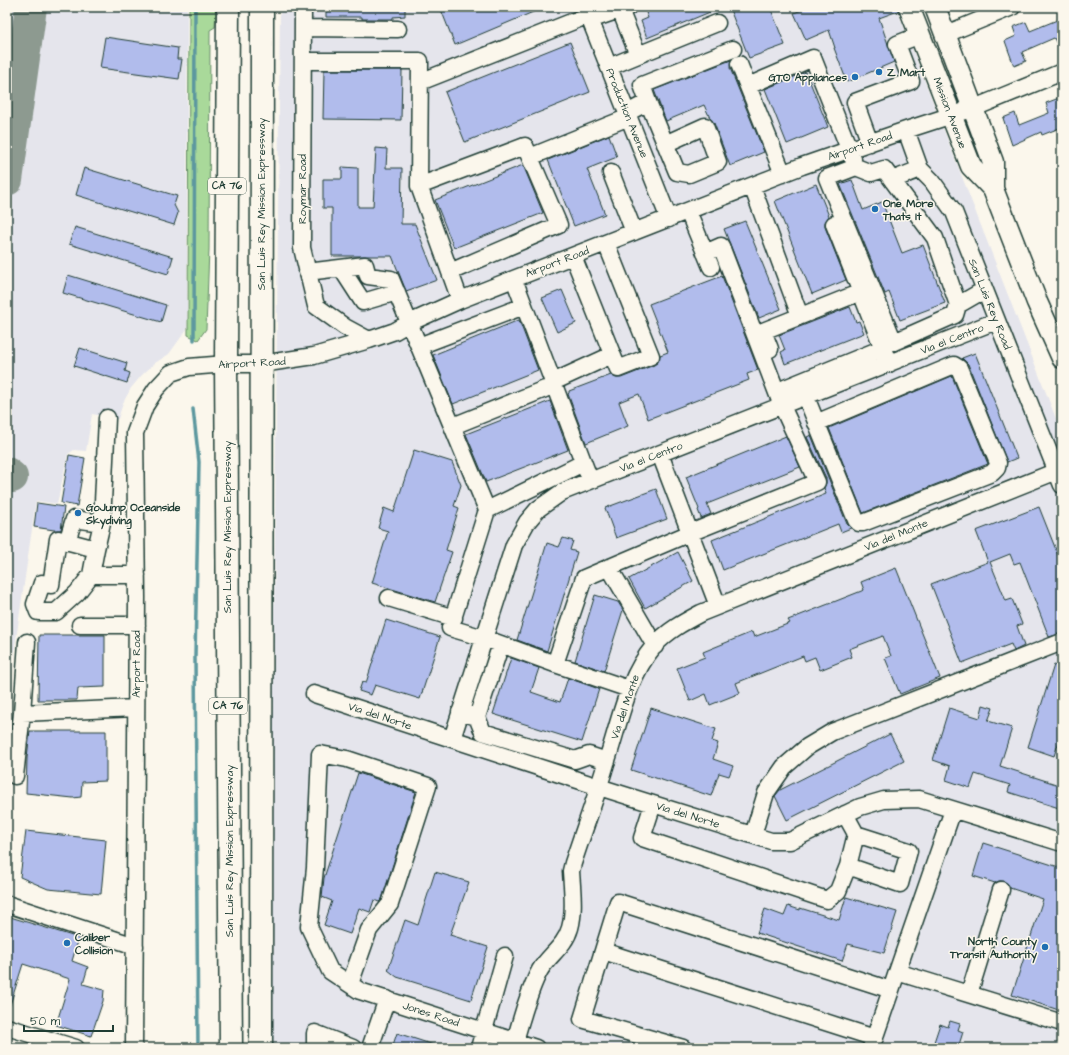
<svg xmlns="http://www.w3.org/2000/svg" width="1069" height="1055" font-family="'Architects Daughter',sans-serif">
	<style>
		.built { fill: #e5e5ec }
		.green { fill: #a9d99a; stroke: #648b67 }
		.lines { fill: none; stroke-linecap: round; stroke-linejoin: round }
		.stream { stroke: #5d989f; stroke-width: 3.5 }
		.taxiway { stroke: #8d9a90; stroke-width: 32 }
		.building { fill: #b1bcec; stroke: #1f3d34 }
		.minor-casing { stroke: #1f3d34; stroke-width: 19 }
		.major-casing { stroke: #1f3d34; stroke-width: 23 }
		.highway-casing { stroke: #1f3d34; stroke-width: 25 }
		.minor { stroke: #fbf7ec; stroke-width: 16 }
		.major { stroke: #fbf7ec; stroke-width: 20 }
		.highway { stroke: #fbf7ec; stroke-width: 22 }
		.poi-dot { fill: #1f6fb2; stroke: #fbf7ec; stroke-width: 1.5 }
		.labels { text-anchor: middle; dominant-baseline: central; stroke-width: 3; stroke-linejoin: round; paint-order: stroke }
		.shield { fill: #fbf7ec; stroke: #61756b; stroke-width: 1 }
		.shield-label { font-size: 10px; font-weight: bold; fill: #1f3d34 }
		.poi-label { font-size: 11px; font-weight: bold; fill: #1f3d34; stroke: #fbf7ec; text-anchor: start }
		.street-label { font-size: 11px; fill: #1f3d34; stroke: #fbf7ec }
	</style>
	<rect width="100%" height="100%" fill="#fbf7ec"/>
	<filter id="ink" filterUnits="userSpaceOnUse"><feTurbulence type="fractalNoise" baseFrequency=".025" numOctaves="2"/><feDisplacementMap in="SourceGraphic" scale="8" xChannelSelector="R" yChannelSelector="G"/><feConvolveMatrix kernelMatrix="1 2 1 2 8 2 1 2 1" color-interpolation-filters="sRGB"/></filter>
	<g filter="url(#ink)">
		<path class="built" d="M7,7H187V329L169,354L155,363L142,375L131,388L123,403L118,419L92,414L86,451L74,450L68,454L57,504L36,501L7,702Z
			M280,7H896L1062,434V1048H270Z"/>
		<path class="green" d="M189,7H216L215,27L210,30L209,249L206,329L198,340L188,335Z"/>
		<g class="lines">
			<path class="stream" d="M194,340L195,7
				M193,409L199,462L195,656L198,1048"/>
			<path class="taxiway" d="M7,180L31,7
				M7,473L12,477"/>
		</g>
		<path class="building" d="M326,7H405V16L393,17V19H362V17H326Z
			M440,7H545L455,45Z
			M644,7H722L647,38L641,21L648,18Z
			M729,7H770L785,45L749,58Z
			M809,7H898V11L879,18L894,62L847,82L834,48H835L829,30L806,40L794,13Z
			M1062,18V55L1054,38L1022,52L1026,61L1014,66L1005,41L1016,36L1013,27L1026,22L1030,31Z
			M105,37L178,48L177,59H182L179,79L100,68Z
			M570,42L590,92L465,142L445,92Z
			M731,60L730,68L764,152L730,166L714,123L710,118L704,105L666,121L654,90Z
			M324,70H402L401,120L323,119Z
			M806,72L828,127L787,144L765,89Z
			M1059,98L1062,109V127L1042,135L1041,132L1012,145L1003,118L1015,113L1019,125L1049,113L1046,103Z
			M609,135L617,157L587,169L605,214L574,226L548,160Z
			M376,148L387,149L386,168H402L401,224H415L437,280L406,291L392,256H332V208H323V179H342V167L358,168V207H373Z
			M523,165L543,213L454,248L435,200Z
			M84,168L177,196L174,205L178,213L174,225L76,195Z
			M852,180L863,210L882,202L902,253L923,245L945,303L900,320L889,292L885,294L840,184Z
			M816,184L829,216L825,222V227L846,280L812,294L775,201Z
			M745,221L781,309L759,318L724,229Z
			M75,227L173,257L168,274L69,244Z
			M68,275L166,305L161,322L63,293Z
			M722,276L758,370L747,374L749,380L648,419L639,394L619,402L628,426L586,443L568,394L569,393V391L611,375L616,378H621L654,365L658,362L660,355L668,352L649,304Z
			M562,290L576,323L557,332L542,298Z
			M850,307L856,322L859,321L864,333L785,364L781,352L785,350L779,335Z
			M519,320L538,370L453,404L433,355Z
			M80,348L127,363L125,371L130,373L127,383L74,366Z
			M975,353L1017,458L1007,462L968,364L962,358Z
			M952,376L988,464L863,513L829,428Z
			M550,401L568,450L486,482L466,434Z
			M811,435L847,524L851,528L841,532L838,524L723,570L712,540L826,494L824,488L826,483V478L807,437Z
			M786,436L800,467L707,504L711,514L701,518L698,510L699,509L686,477Z
			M414,450L452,462L461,485L454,506L459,508L446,550L452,552L435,602L372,583L388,531L378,528L384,508L394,512Z
			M69,455L85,458L77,506L61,503Z
			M656,489L667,519L616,538L605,508Z
			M37,503L64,507L61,530H54L34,527Z
			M1039,507L1062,565V633L1049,637L1020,562L1014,564L1010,554L990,562L1006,601L1012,599L1022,624L1017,626L1024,646L1014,651L1011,644L962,663L931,584L988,562L976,531Z
			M563,538L573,541L570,550L577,552L547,651L517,640L547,543L559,547Z
			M678,552L693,581L645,608L629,579Z
			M896,568L940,678L900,694L885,658L891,656L883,636L849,649L852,657L820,670L815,657L805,661L803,656L736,683L740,693L710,705L706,694L690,701L677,668L705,657L703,652L752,632L754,637L790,623L788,620L864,590L861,582Z
			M595,595L618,602L623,610L604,671L575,661Z
			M386,620L440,637L420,699L375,685L371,695L359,691L362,682L366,683Z
			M39,635H105V687L78,688L77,700H38Z
			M511,658L539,668L531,692L560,702L568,678L599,689L582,742L493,714Z
			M1054,665L1062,667V732L1054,756L1028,747Z
			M983,705L993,708L988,721L1012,728L1000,766L1062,786V800L1059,808L1008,792L1010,785L975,774L970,788L946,780L950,766L933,760L949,708L980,718Z
			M651,708L716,729L712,741L718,743L713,759L733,766L729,776L719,773L711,796L631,770Z
			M30,731H106V781L82,782L81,797L73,798L26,793L27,758Z
			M890,734L904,761L787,820L775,796L780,790Z
			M358,773L416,792L382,899L379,902L374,900L370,912L359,908L350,934L324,925L332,901L322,897L324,878Z
			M26,831L106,840L101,894L48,889L20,877Z
			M983,843L1062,868V1011L1012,995L1043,899L1010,888L1008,884L1004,881H999L995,883L973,876Z
			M435,872L469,882L450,935L488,947L471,1000L397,977L388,970L405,920L418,925Z
			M846,897L897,912L884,953L848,944L842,961L757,933L765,909L784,916L788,906L800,910V908L839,920Z
			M7,916L79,938L72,961L88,967L83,984L104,990L103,1001L91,1036L56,1025L70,979L23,964L9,1008H7Z
			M950,1021L960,1024L958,1030L963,1032L958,1048H932L940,1024L948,1027Z
			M397,1033L437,1046V1048H392Z"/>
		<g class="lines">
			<defs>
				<path id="minor" d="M303,7L302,248L316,306L345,327L369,340
					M585,7L669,219
					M590,20L628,7
					M303,28L398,29
					M946,34L1012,7
					M638,55L717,23
					M303,61H420L419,186L460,300
					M739,64L783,174
					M609,67L638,55L619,7
					M420,82L589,15
					M748,86L813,58L853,159
					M648,102L677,172L689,174L718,162L705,126L665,144
					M627,113L648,102L642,85L733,49
					M906,130L920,169L932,181L954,212L1062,485
					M870,143L855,102L911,81L897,44L920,35
					M530,157L629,117
					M611,173L634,232
					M892,180L920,169
					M419,186L525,146L559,225L450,272
					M752,186L800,316
					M688,211L711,267
					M834,224L889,364
					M573,256L618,369L651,356L606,243
					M341,268L363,302L397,292
					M307,272L365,265L368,276L391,279L487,510L583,463
					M514,279L587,472
					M958,305L935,238L884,169L871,173L856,167L827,178L894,342L955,315L958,305L984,290
					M419,346L524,306
					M770,349L763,331L861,292
					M553,382L612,355
					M785,388L883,348
					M806,397L856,520L859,523H863L992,473L997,468L998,463L959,368L954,365L816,423
					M453,426L545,389
					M660,454L718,606
					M487,510L450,628L484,638L555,664
					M102,523L107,418
					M58,539L96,549L91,575L77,593L56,612H38L35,604L42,583L51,585Z
					M67,542L74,519L102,523L96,549
					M609,567L655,646
					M91,575H137
					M389,598L454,618
					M80,625H137
					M27,642L22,713L136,708
					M629,689L555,664L584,578L690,533L817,482L782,406L721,246L705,253
					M314,694L599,787L771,841H790L860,807L884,800L919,799L1062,843
					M460,712L477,717L483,732L575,760L589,755L607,761
					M477,717L501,644
					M452,739L514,545L527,522L538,509L562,492L996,321
					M15,776L22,713
					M653,804L642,838L827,900L838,891L848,866L856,834L845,814
					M953,810L897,972L1062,1023
					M753,835L766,793L784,767L807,747L832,732L1062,642
					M848,866L900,884L909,851L856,834
					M7,904L135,946
					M603,951L875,1038
					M350,984L369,930L390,904L428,786L347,759L320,754L315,868L309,927L330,971L360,991L536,1048
					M969,994L1001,890
					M7,1027L76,1048
					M134,1048L137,597L135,433L145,406L156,389L171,373L189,367L226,364H261L314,356L369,340L395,331L409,323L460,300L802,166L906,130L974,108L1062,72
					M315,1048V1033L353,1048
					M370,1048L387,999
					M479,1048L505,956
					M513,1048C520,1024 528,992 540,970C549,955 565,946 570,928C575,910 572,889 571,871L573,863C584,829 597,795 607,760C620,721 627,678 654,646C667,631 684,622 701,613L1057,471
					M683,1048L582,1019L618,902L891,990L897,972
					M871,1048L891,990"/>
				<path id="major" d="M909,7L971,166L993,189L1037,302L1062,358
					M935,7L993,162V189"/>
				<path id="highway" d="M228,7L226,364L231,1048
					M261,1048L262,7"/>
			</defs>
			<use href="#minor" class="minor-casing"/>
			<use href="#major" class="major-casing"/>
			<use href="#highway" class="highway-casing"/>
			<use href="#minor" class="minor"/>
			<use href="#major" class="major"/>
			<use href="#highway" class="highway"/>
		</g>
	</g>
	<g class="poi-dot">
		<circle cx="879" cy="72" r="4"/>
		<circle cx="855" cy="77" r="4"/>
		<circle cx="875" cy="209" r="4"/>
		<circle cx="78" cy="513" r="4"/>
		<circle cx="67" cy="943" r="4"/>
		<circle cx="1045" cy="947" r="4"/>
	</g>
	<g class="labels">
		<g class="shield">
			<rect x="208" y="178" width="38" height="16" rx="3"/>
			<rect x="209" y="698" width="38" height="16" rx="3"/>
		</g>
		<g class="shield-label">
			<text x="227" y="186">CA 76</text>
			<text x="228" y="706">CA 76</text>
		</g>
		<g class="poi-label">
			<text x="887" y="72">Z Mart</text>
			<text x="847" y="77" text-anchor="end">GTO Appliances</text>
			<text x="883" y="203">One More<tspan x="883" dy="13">Thats It</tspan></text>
			<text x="86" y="507">GoJump Oceanside<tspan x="86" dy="13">Skydiving</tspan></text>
			<text x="75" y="937">Caliber<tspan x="75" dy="13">Collision</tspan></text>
			<text x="1037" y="941" text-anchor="end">North County<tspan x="1037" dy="13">Transit Authority</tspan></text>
		</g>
		<g class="street-label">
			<text transform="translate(627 113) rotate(68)">Production Avenue</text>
			<text transform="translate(950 113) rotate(69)">Mission Avenue</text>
			<text transform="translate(860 146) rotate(-19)">Airport Road</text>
			<text transform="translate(302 189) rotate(-90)">Roymar Road</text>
			<text transform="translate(261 204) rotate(-90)">San Luis Rey Mission Expressway</text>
			<text transform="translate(557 262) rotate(-21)">Airport Road</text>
			<text transform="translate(990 304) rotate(68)">San Luis Rey Road</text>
			<text transform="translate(952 339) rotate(-21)">Via el Centro</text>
			<text transform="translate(252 363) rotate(-3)">Airport Road</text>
			<text transform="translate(651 457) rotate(-21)">Via el Centro</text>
			<text transform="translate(227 527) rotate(-90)">San Luis Rey Mission Expressway</text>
			<text transform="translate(896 535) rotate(-22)">Via del Monte</text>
			<text transform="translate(136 664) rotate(-90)">Airport Road</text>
			<text transform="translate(625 707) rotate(-71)">Via del Monte</text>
			<text transform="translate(380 716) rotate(18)">Via del Norte</text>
			<text transform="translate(688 815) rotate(17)">Via del Norte</text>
			<text transform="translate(229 851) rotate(-90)">San Luis Rey Mission Expressway</text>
			<text transform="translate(431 1014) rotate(18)">Jones Road</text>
		</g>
	</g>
	<rect width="1069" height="1055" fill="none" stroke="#fbf7ec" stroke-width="24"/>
	<rect x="12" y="12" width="1045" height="1031" fill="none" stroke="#1f3d34" stroke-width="1.5" filter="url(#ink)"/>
	<path d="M24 1025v6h89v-6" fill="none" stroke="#1f3d34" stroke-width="2"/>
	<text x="30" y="1025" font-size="12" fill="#1f3d34" stroke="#fbf7ec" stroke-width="3" paint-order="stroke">50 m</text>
</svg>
